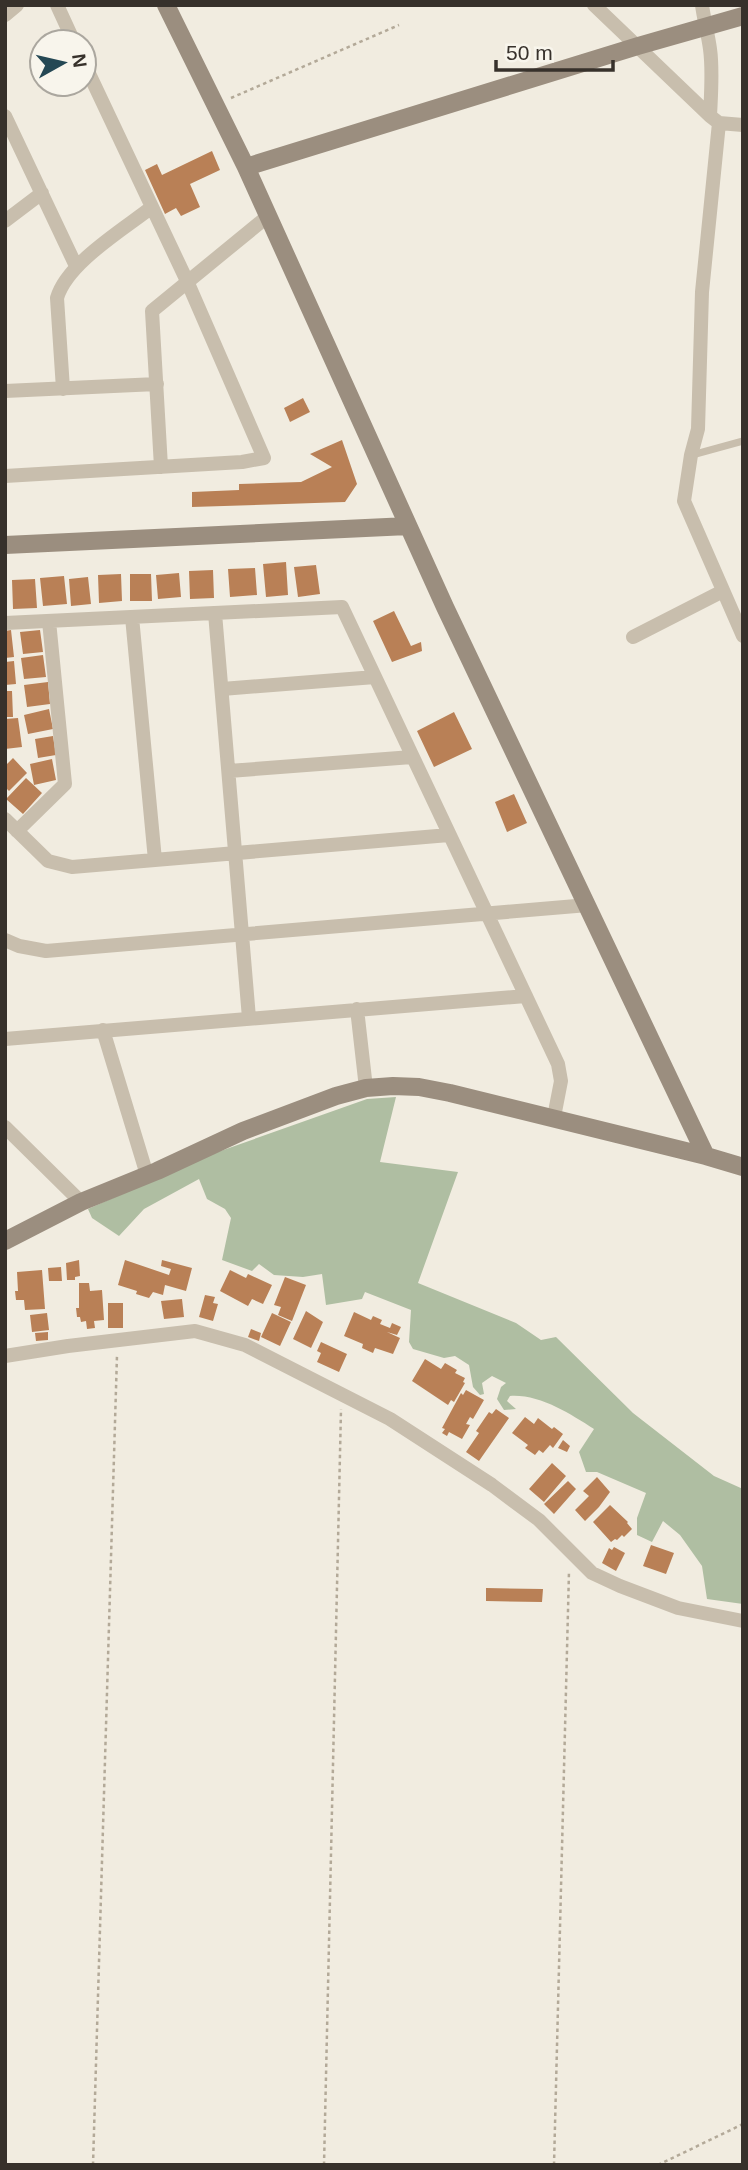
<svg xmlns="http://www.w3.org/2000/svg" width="748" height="2170" font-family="Helvetica,sans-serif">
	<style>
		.green { fill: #afbea2 }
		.building { fill: #b98056 }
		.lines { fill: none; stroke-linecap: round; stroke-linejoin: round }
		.path { stroke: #b3a998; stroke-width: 2.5; stroke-dasharray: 3.5 3.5; stroke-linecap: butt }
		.lane { stroke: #c8bead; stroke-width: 7 }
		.street { stroke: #c8bead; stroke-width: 14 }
		.secondary { stroke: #9b8e7f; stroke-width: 18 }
	</style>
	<rect width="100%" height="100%" fill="#f1ece0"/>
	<path class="green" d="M396,1097L380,1162L458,1172L418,1283L516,1323L541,1340L556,1337L633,1413L714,1476L743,1489V1604L707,1599L702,1566L680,1535L663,1521L652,1542L637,1535V1518L646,1493L597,1472H586L579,1452L594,1429C570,1414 540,1394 510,1396L507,1401L516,1409L504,1410L497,1399L501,1387L506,1383L492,1376L482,1383L484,1394L480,1395L473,1387L469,1365L455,1356L444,1358L413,1349L409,1342L411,1310L365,1292L362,1299L326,1305L322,1274L303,1277L274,1275L259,1264L252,1271L222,1260L231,1218L225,1209L207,1199L199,1179L144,1209L119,1236L92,1218L88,1209L212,1154L367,1099Z"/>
	<path class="building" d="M212,151L220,170L190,184L200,207L181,216L176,208L165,214L145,170L157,164L162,175Z
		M303,398L310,412L290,422L284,408Z
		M342,440L357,484L345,502L192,507V492L239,490V484L301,482L332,467L310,454Z
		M286,562L288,595L266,597L263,564Z
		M316,565L320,594L298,597L294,567Z
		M255,568L257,595L230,597L228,569Z
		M213,570L214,598L190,599L189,571Z
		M179,573L181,597L158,599L156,575Z
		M121,574L122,601L99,603L98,575Z
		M130,574H151L152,601H130Z
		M64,576L67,604L43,606L40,578Z
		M88,577L91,604L71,606L69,579Z
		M35,579L37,608L13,609L12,580Z
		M394,611L411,646L421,642L422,651L392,662L373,621Z
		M11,630L14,657L5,658V631Z
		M40,630L43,652L23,654L20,632Z
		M43,655L46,677L24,679L21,658Z
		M14,661L16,684L5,685V662Z
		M48,682L50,704L27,707L24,685Z
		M5,691H12L13,717H5Z
		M49,709L53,729L28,734L24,715Z
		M454,712L472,749L434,767L417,731Z
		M18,718L22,747L5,749V719Z
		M53,736L56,755L38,758L35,739Z
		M13,758L27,773L9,791L5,787V766Z
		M52,759L56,780L34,785L30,764Z
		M26,778L42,793L23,814L6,799Z
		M514,794L527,823L507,832L495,802Z
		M79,1260L80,1276L75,1277V1280H67L66,1263Z
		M125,1260L169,1275L171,1269L161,1266L162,1260L192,1268L186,1291L165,1285L163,1295L153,1292L149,1298L136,1294L137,1291L118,1285Z
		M61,1267L62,1281H49L48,1268Z
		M42,1270L45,1309L25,1310L24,1300H16L15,1291H18L17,1272Z
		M230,1270L246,1278L248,1274L272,1285L263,1304L252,1299L248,1306L220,1291Z
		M285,1277L306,1285L292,1321L278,1315L281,1307L274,1305Z
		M79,1283H89L90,1291L102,1290L104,1320L94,1321L95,1328L87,1329L86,1321L81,1322L80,1317H77L76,1308H79Z
		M205,1295L215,1297L213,1303L218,1304L213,1321L199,1317Z
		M182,1299L184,1317L164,1319L161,1301Z
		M108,1303H123V1328H108Z
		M306,1311L323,1322L311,1348L293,1339Z
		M354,1312L371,1320L373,1316L382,1320L380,1324L390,1328L392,1323L401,1327L397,1335L387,1332L400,1338L393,1354L375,1348L373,1353L362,1348L363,1344L344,1336Z
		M47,1313L49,1330L32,1332L30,1315Z
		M272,1313L291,1322L280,1346L261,1337Z
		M251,1329L261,1333L259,1341L248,1337Z
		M48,1332V1340L36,1341L35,1333Z
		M321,1342L347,1354L339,1372L317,1362L321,1353L317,1351Z
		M425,1359L441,1369L445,1363L457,1370L455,1373L465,1378L463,1382L465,1383L454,1402L451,1400L448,1405L412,1381Z
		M466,1390L484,1400L473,1419L470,1417L466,1424L470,1425L462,1439L449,1432L447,1436L442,1433L445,1429L442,1428L461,1393L463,1395Z
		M496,1409L509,1418L479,1461L466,1452L479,1433L476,1431L489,1412L492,1414Z
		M525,1417L534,1424L538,1418L552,1429L554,1427L563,1434L553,1448L550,1445L543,1453L539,1450L535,1455L525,1448L528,1445L512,1433Z
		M563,1440L570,1446L567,1452L558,1448Z
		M552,1463L566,1476L544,1502L529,1489Z
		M597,1477L610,1492L599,1507L585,1521L575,1510L589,1496L583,1491Z
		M568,1481L576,1489L554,1514L544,1504Z
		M610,1505L628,1522L627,1523L632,1529L624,1537L622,1535L617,1540L615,1539L611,1542L593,1522Z
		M651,1545L674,1553L666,1574L643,1566Z
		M614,1547L625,1553L616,1571L602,1563L609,1548L612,1550Z
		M486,1588L543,1589L542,1602L486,1601Z"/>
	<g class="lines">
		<path class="path" d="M231,98L399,25
			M93,2165L117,1355
			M324,2165L341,1409
			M554,2165L569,1571
			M658,2165L743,2124"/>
		<path class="lane" d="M692,455L743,441"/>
		<path class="street" d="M57,5L74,42
			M594,5L710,116L719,123L743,125
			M702,5C704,20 708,34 710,49C713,70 711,94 710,116
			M5,15L17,5
			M5,116L76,266
			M719,123L702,292L698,429L691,455L684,501L743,636
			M5,221L42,193
			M63,389L57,298C67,263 124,229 152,207
			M5,391L157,384
			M161,467L152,311L268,216
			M5,476L242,462L264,458L187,281L84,63
			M215,613L249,1018
			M132,617L155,860
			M5,623L342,607L558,1064L561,1081L554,1117
			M633,637L723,591
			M222,689L375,677
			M229,771L412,757
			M5,819L48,861L72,867L449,835
			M17,831L65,784L49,621
			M5,940L19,946L46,951L588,905
			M357,1009L366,1088
			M103,1030L147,1175
			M5,1039L526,996
			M5,1127L81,1202
			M5,1356L68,1346L195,1331L245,1345L390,1419L492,1485L539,1520L592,1573L620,1586L678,1608L743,1621"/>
		<path class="secondary" d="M166,5L246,167L445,607L706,1156
			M246,167L638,46L743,16
			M5,545L408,526
			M5,1241L81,1202L157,1171L243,1131L336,1096L366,1088L393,1086L419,1087L450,1093L706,1156L743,1167"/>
	</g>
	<rect width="748" height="2170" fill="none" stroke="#37312b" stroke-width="14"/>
	<g transform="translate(63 63) rotate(82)"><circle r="33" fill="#f8f5ec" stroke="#aba79f" stroke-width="2"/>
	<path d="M0-5L12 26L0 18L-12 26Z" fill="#254854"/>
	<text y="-10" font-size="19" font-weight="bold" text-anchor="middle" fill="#37312b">N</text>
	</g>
	<path d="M496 60v10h117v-10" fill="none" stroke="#37312b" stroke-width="3.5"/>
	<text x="506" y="60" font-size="21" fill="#37312b" stroke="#f8f5ec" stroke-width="5" paint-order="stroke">50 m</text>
</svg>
